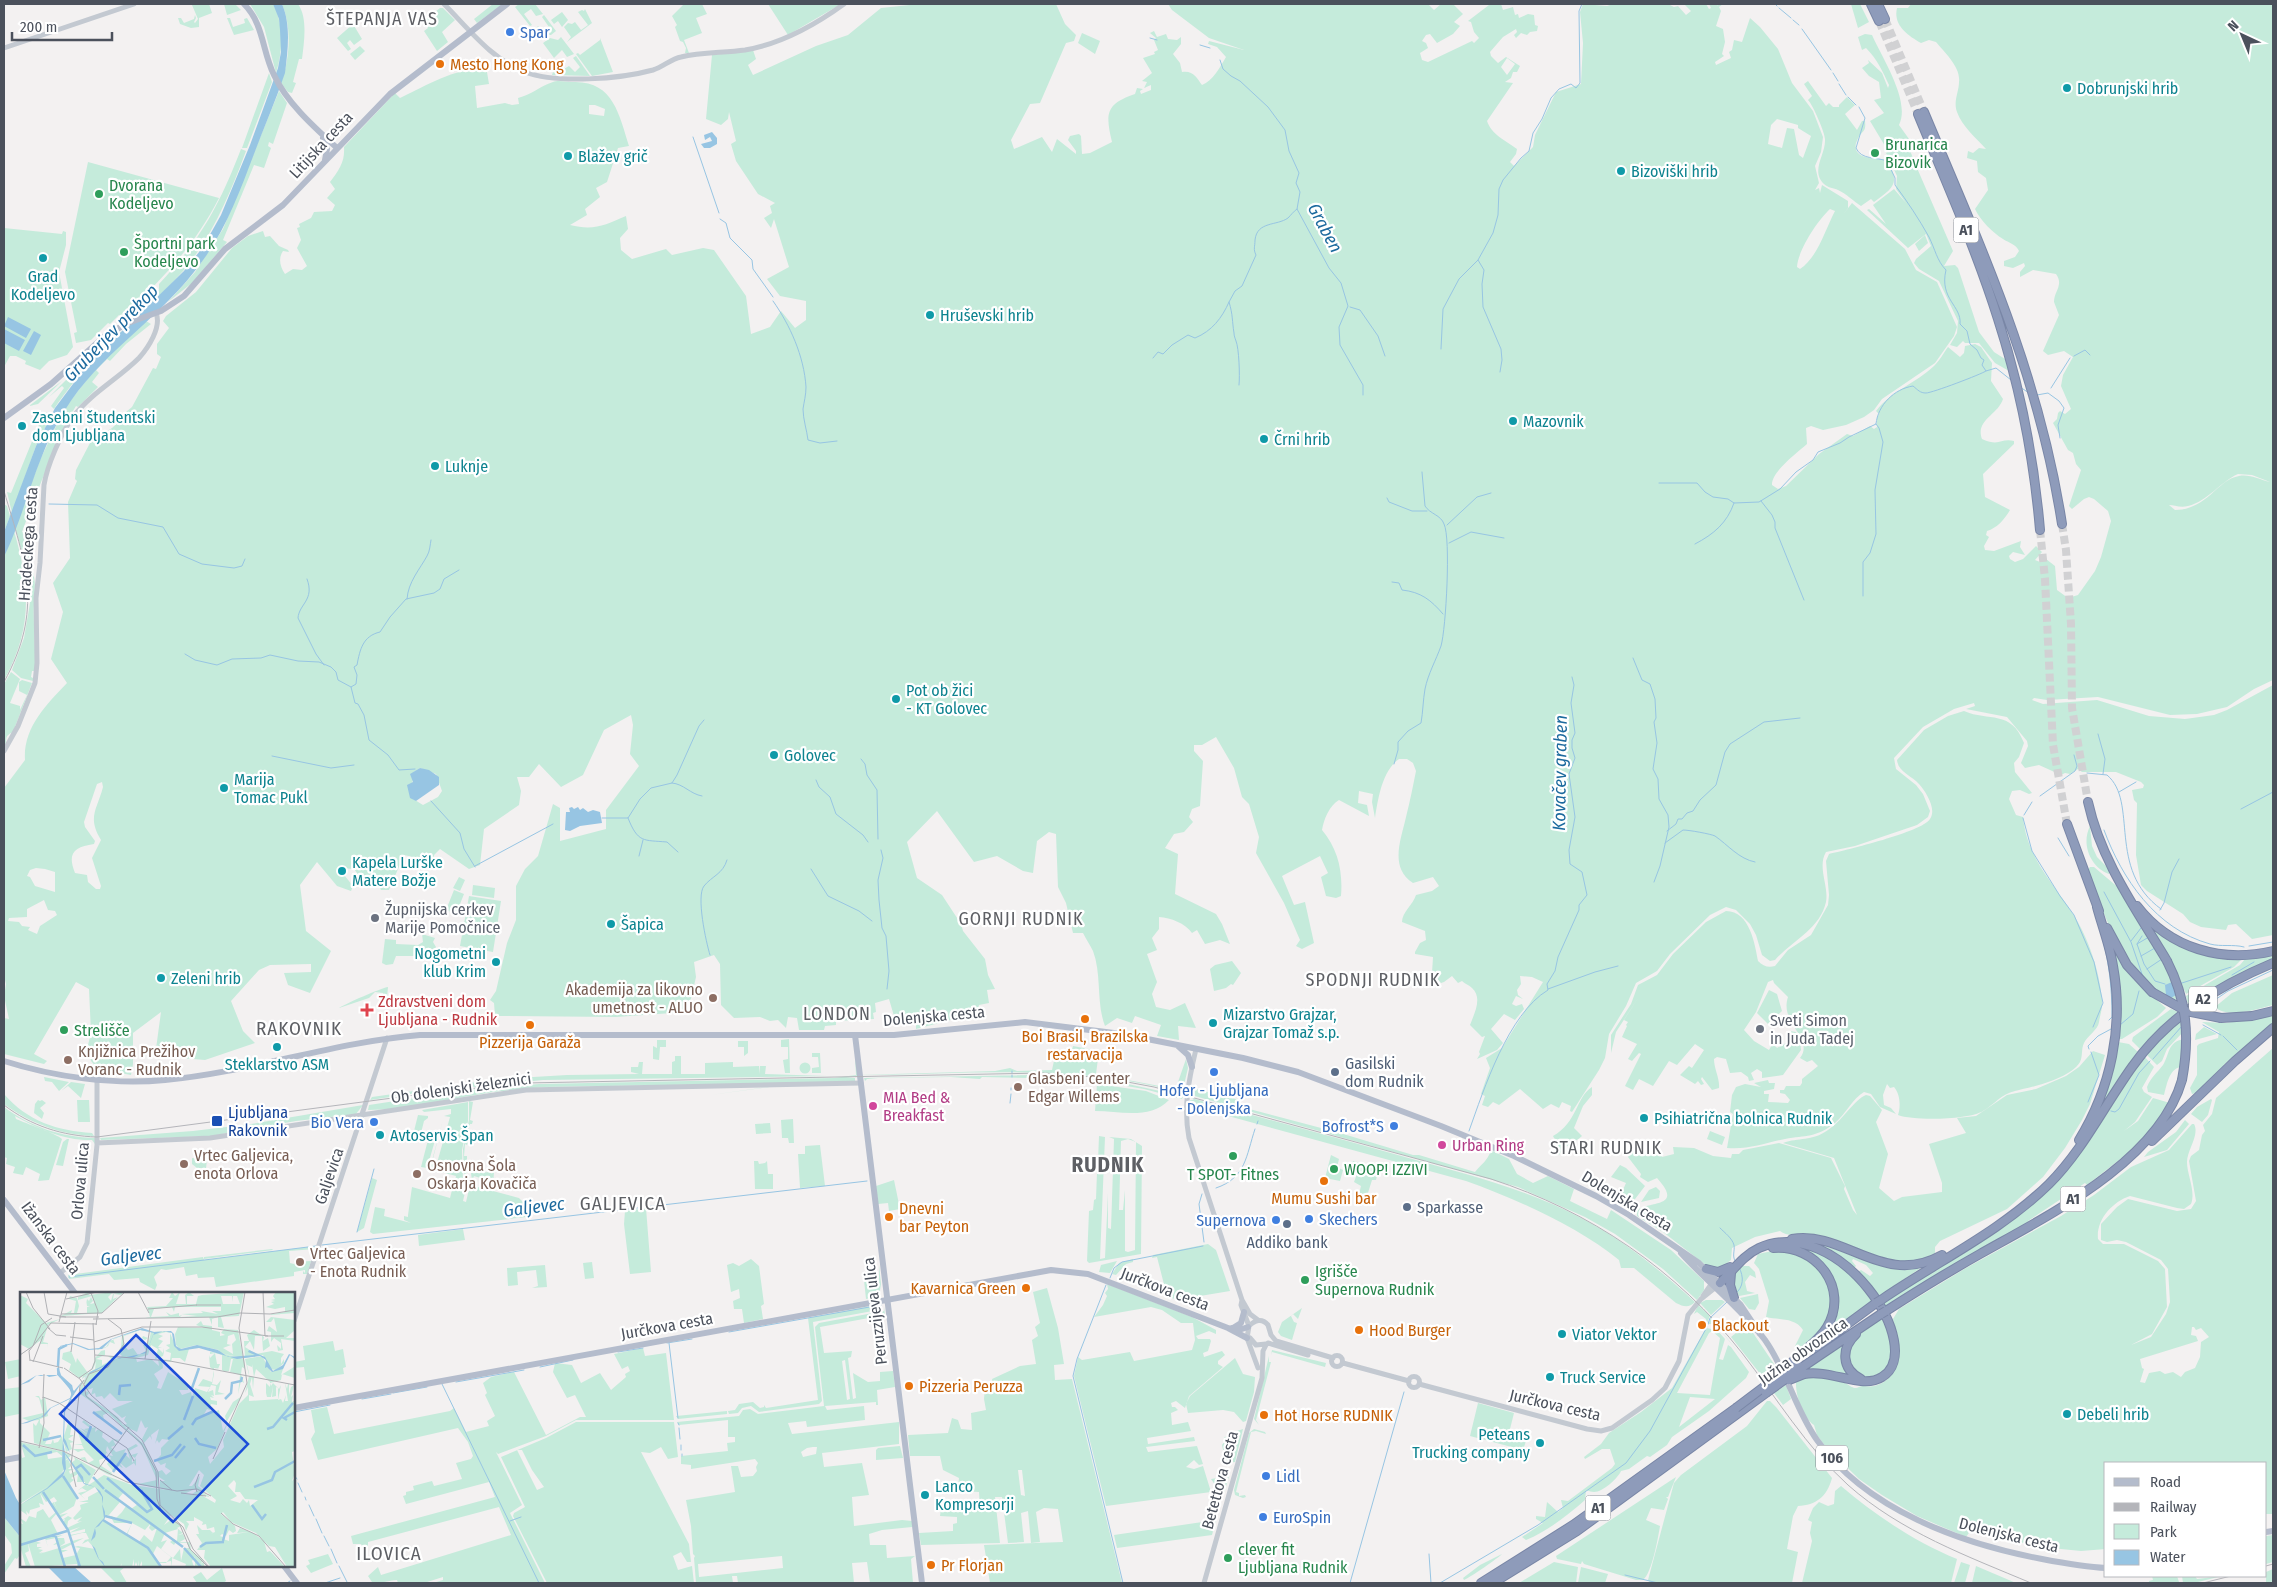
<svg xmlns="http://www.w3.org/2000/svg" width="2277" height="1587" font-family="'Fira Sans Condensed',sans-serif">
	<style>
		.green { fill: #c5ebdb; fill-rule: evenodd }
		.water { fill: #97c5e3 }
		.lines { fill: none; stroke-linecap: round; stroke-linejoin: round }
		.stream { stroke: #97c5e3; stroke-width: 1 }
		.highway-tunnel { stroke: #d1d1d3; stroke-width: 8; stroke-dasharray: 8 4; stroke-linecap: butt }
		.highway-casing { stroke: #7986a6; stroke-width: 10 }
		.minor { stroke: #c3c9d1; stroke-width: 5 }
		.major { stroke: #b4bccc; stroke-width: 6 }
		.highway { stroke: #8e9bba; stroke-width: 8 }
		.rail { stroke: #b4b5ba; stroke-width: 1 }
		.highway-bridge-casing { stroke: #7986a6; stroke-width: 10; stroke-linecap: butt }
		.highway-bridge { stroke: #8e9bba; stroke-width: 8 }
		.shop-dot { fill: #3f7fe0; stroke: #fff; stroke-width: 2 }
		.food-dot { fill: #e8710a; stroke: #fff; stroke-width: 2 }
		.culture-dot { fill: #0f9aa8; stroke: #fff; stroke-width: 2 }
		.leisure-dot { fill: #2e9e5b; stroke: #fff; stroke-width: 2 }
		.worship-dot { fill: #6b7280; stroke: #fff; stroke-width: 2 }
		.education-dot { fill: #8d6e63; stroke: #fff; stroke-width: 2 }
		.health-dot { fill: #e0444e; stroke: #fff; stroke-width: 2 }
		.service-dot { fill: #5c6f8a; stroke: #fff; stroke-width: 2 }
		.hotel-dot { fill: #d1479c; stroke: #fff; stroke-width: 2 }
		.transit-dot { fill: #1a4fb4; stroke: #fff; stroke-width: 2 }
		.labels { text-anchor: middle; dominant-baseline: central; stroke-width: 4.5; stroke-linejoin: round; paint-order: stroke }
		.shield { fill: #fff; stroke: #81858d; stroke-width: 1 }
		.shield-label { font-size: 15px; font-weight: bold; fill: #4b515c }
		.shop-label { font-size: 16px; fill: #366cbe; stroke: #fff; text-anchor: start }
		.food-label { font-size: 16px; fill: #c56008; stroke: #fff; text-anchor: start }
		.culture-label { font-size: 16px; fill: #0d838f; stroke: #fff; text-anchor: start }
		.leisure-label { font-size: 16px; fill: #27864d; stroke: #fff; text-anchor: start }
		.street-label { font-size: 16px; fill: #4b515c; stroke: #fff }
		.worship-label { font-size: 16px; fill: #5b616d; stroke: #fff; text-anchor: start }
		.education-label { font-size: 16px; fill: #785e54; stroke: #fff; text-anchor: start }
		.health-label { font-size: 16px; fill: #be3a42; stroke: #fff; text-anchor: start }
		.service-label { font-size: 16px; fill: #4e5e75; stroke: #fff; text-anchor: start }
		.hotel-label { font-size: 16px; fill: #b23c85; stroke: #fff; text-anchor: start }
		.transit-label { font-size: 16px; fill: #164399; stroke: #fff; text-anchor: start }
		.neighbourhood-label { font-size: 18px; letter-spacing: 1px; fill: #5e6065; stroke: #fff }
		.water-label { font-size: 18px; font-style: italic; fill: #1c6a9e; stroke: #fff }
		.quarter-label { font-size: 19px; letter-spacing: 1px; fill: #5e6065; stroke: #fff }
		.district-label { font-size: 21px; font-weight: bold; letter-spacing: 1px; fill: #5e6065; stroke: #fff }
		.inset-river { fill: none; stroke: #97c5e3; stroke-width: 2.5 }
		.inset-road { fill: none; stroke: #b0b1b5; stroke-width: 1 }
		.view { fill: #1d4ed8; fill-opacity: 0.15; stroke: #1d4ed8; stroke-width: 2.5 }
		.inset-edge { fill: none; stroke: #4b515c; stroke-width: 2.5 }
	</style>
	<rect width="100%" height="100%" fill="#f3f1f1"/>
	<path class="green" d="M194,4H209L212,13L199,18V27L191,28L180,24L178,18H181L184,23L194,19L195,15L196,18L194,22L195,23L198,19L192,5Z
		M224,4H235L241,10L227,15Z
		M250,4H273C284,24 283,51 276,73L264,27Z
		M282,4H298C308,18 304,42 302,59H299L293,82L296,83L292,93L288,92L281,83C290,58 292,28 282,4Z
		M493,4H503L477,23L474,19Z
		M519,4H535L543,14L536,16L531,9L524,14L532,25L530,26L515,7Z
		M684,4H702L707,14L696,18L702,33L684,40L689,53H685L686,48L683,42L680,41L675,27L677,25L672,16Z
		M768,4H841L788,35Z
		M919,4H1056L1065,24L1076,35L1074,41L1066,43L1040,103L1030,104L1011,140L1014,149L1042,137L1052,152L1057,139L1076,154V151L1068,140L1070,136L1079,134L1081,136L1082,154L1090,153L1112,142C1105,113 1106,104 1135,94L1137,88L1143,89L1140,91L1141,94L1151,90V85L1144,88L1147,82L1142,81L1152,73L1143,58L1155,54L1154,52L1158,50L1154,40L1156,38L1150,33L1154,31L1157,37L1166,34L1168,39L1177,40L1181,37V44L1173,54L1180,63L1182,72C1193,70 1197,78 1202,85C1213,81 1220,67 1226,57L1217,47L1208,44L1209,41L1244,50L1209,38L1172,10L1168,4H1428L1434,10L1441,4H1453L1463,14L1454,22L1460,26L1453,34L1437,43L1430,34L1426,35L1422,41L1426,43L1428,48L1420,53L1422,60L1428,62L1472,41L1474,43L1479,38L1474,32L1471,22L1468,21L1489,5L1501,4L1503,10L1513,7L1515,15L1518,14L1519,18L1528,14L1534,15L1535,25L1538,26L1537,31L1530,32L1527,35L1521,33L1516,38L1514,35L1517,32L1516,29L1503,37L1490,52L1491,56L1498,63L1506,57L1520,66L1517,72H1513L1511,78L1505,82L1513,83L1487,121C1491,134 1506,141 1517,149L1516,154L1510,162L1514,166L1533,147L1535,135L1556,92L1581,84L1583,43L1580,12L1583,4L1607,6L1613,4H1668L1674,7L1678,6L1686,15L1691,11L1684,4H1706L1709,9L1711,8L1709,4H1717L1718,6V4H1723L1719,7L1721,11L1716,26L1723,29L1725,42L1722,54L1724,56L1715,62L1716,65L1731,58L1729,52L1732,50L1734,40L1742,42L1750,18L1760,27L1778,49L1792,83L1813,111L1823,137L1821,152L1815,166L1819,183L1815,190L1819,188L1820,193L1822,185L1848,201V208L1842,216L1852,203L1905,249L1916,270L1937,282L1957,327L1954,336L1935,363L1882,399L1874,410L1864,417L1846,425L1823,430L1811,426L1806,428L1807,444C1797,453 1771,472 1772,485L1778,489L1786,486L1819,454L1847,434L1853,436L1870,426L1874,429L1877,427V418L1879,414L1876,411C1891,391 1916,383 1934,366C1940,360 1943,354 1948,347L1960,357L1964,353L1965,346L1975,344L1981,347L1992,363L1991,381L2003,399C1998,415 1975,420 1982,439C2000,447 2000,438 2014,441V444L1983,474L1985,497L2010,510C2004,520 1997,528 1987,531L1986,535L1989,537L1984,546L1985,550L1994,551L2021,541L2020,547L2025,555L2013,552L2009,556L2010,559L2015,562L2023,559L2036,546L2042,552L2035,560L2040,562L2046,559L2055,566L2057,590L2068,598L2078,595L2095,571L2101,557L2111,521L2108,511L2094,499L2089,497L2084,499L2072,509L2069,506L2081,470L2076,464L2073,453L2068,450L2053,423L2057,419L2058,413L2060,411L2065,414L2071,409L2061,386L2063,375L2073,357L2064,351L2048,355L2043,351L2059,315L2054,302C2054,291 2064,285 2056,274L2033,270L2020,277V272L2025,266L2024,263L2013,268L2004,266V261L2015,257L2019,251C2016,244 2009,243 2003,239C1993,233 1980,220 1975,209L1988,190L1986,178L1978,172L1977,161L1967,158L1968,151L1973,153L1979,148L1986,149C1976,138 1962,126 1957,112C1953,101 1959,92 1959,82C1961,67 1944,52 1936,42L1929,40L1921,43C1907,35 1893,25 1897,8H1908L1911,4H2273V680L2254,689L2227,707L2197,714L2170,715L2098,697L2047,700L2034,698L2032,700L2043,704L2097,700L2149,716L2185,719L2214,715L2227,710L2273,685V935L2252,939L2236,924L2228,925L2226,930L2201,927L2190,922L2183,914L2147,891L2141,885L2136,855L2137,803L2134,800L2132,790L2143,788L2144,785L2141,782L2116,772H2082L2078,769L2070,774L2065,773L2061,775L2039,765L2025,768L2021,763L2028,746L2027,741L2007,717L1966,709L1975,706L1974,703L1954,709L1923,727L1894,758L1896,769L1916,785L1923,794L1930,811L1928,817L1917,825L1855,846L1826,852C1817,867 1829,886 1826,902C1820,929 1792,941 1775,960L1770,961L1762,955L1756,935L1750,924L1736,910L1726,907L1710,915L1670,954L1657,971L1636,983L1626,1006L1609,1034L1605,1058L1599,1070L1572,1112L1570,1111L1571,1106L1562,1102L1559,1108L1551,1104L1543,1109L1520,1089L1499,1105L1493,1102L1488,1107L1482,1105L1485,1096L1481,1094L1490,1068L1486,1058L1502,1048L1543,982L1532,977L1520,976L1521,984L1517,990L1518,995L1523,999L1516,996L1512,1004L1516,1006L1522,1004L1524,1009L1515,1020L1504,1014L1491,1029L1503,1043L1497,1050L1477,1059L1480,1054L1479,1052L1485,1036L1482,1037L1470,1025C1474,1014 1483,998 1472,988C1469,985 1465,984 1462,981L1458,983L1452,976L1444,982L1441,983L1432,973L1433,957L1415,954V952L1420,943L1426,940L1425,931L1402,922C1402,912 1413,905 1416,895L1432,891L1439,886L1433,877L1413,883C1389,867 1401,840 1406,817C1410,801 1413,786 1416,771L1413,763L1407,759H1399C1382,771 1378,799 1375,818L1372,802L1373,794L1359,791L1358,803L1367,805L1369,816L1339,800C1329,806 1324,819 1322,830C1338,849 1343,871 1341,896L1336,898L1326,896L1321,877L1328,873L1320,856L1282,876L1294,905L1305,902L1314,943L1302,949L1296,946L1300,940L1284,903L1256,853L1259,837L1249,804L1242,797L1234,768L1216,737L1202,745H1194V751L1203,761L1200,806L1192,809L1189,817L1193,822L1184,832L1174,834L1165,848L1178,854L1175,894L1216,914L1222,924L1230,944L1220,940L1205,944L1197,930L1192,933C1185,923 1171,918 1159,917V929L1152,938L1157,950L1147,954L1157,982L1152,994L1156,1007L1170,1010L1185,1003L1196,1028L1178,1026L1179,1040L1157,1036L1161,1025L1135,1016L1132,1023L1117,1018L1105,1026C1096,1003 1102,975 1093,951C1090,945 1086,939 1083,933H1073L1066,903L1058,887L1056,834L1049,832L1037,841L1033,873L1023,871L997,856L974,862L937,811L907,842L917,878L942,895L961,924L963,931L985,959L988,975L995,989L987,990L989,1003L979,1005L977,1013L916,1029V1025L905,1014L894,1016L889,999L875,1003L876,1012L873,1013L874,1019L836,1021V1025L825,1026L824,1030H799L797,1018L788,1017L786,1028L778,1020L770,1021L760,1017L734,1018L721,1005L720,964L714,955L694,962L696,977L690,1003L686,1012L616,1017L495,1016L494,1003L490,1000L496,991L507,943L516,920V886L525,869L538,856L553,804L560,808V841L606,829V810L639,766L630,754L633,725L631,715L604,730L583,775L561,787L539,764L529,777H517L521,791L519,805L484,829L480,865L469,869L440,849L434,855L435,862L404,855L389,890H381L377,883L356,876L357,873L354,869L341,868L340,870L353,886L351,891L337,886L317,862L300,885L306,931L331,951L310,993L288,985L284,973L311,972V964L270,965L259,970L231,1001L243,1031L255,1043L205,1060L155,1056L161,1012L133,1033V1064L131,1075L98,1069L91,1061L88,1045L91,1033L89,989L76,982L34,1054L47,1061L44,1064L4,1054V1018L9,1019L4,996L6,984L4,976V788L25,760C23,728 46,705 67,683L51,659L63,612L53,583L70,558L68,502L77,481L75,479L76,470L91,441L112,428L127,414L126,412L132,407L153,368L156,369L161,357L157,354V344L169,328L163,321L166,316L196,292L232,248L248,236L263,231L265,237L270,236L279,246L288,250L289,252L283,251C278,258 280,267 285,274L293,269L302,270L307,266L297,248L301,240L297,228L300,227L299,224L311,218L314,212L332,211L335,205L327,198L335,189L330,182C339,170 345,162 344,147L395,93L400,98C422,88 464,62 487,72L489,84L475,86L477,108L505,103L512,105L519,104L518,98C531,95 540,86 553,82C558,80 566,82 572,82C613,80 619,114 629,146L618,148L607,182L596,188L600,197L585,209L587,215L570,225C594,231 605,225 626,216L628,229L620,238L621,250L632,259L666,249L672,255L703,248L714,250L746,296L751,334L770,327L781,311L795,328L806,320V301L780,296L767,279L789,267L774,219L771,228L764,218L772,213L770,206L775,203L758,194L736,161L731,144L736,141L729,112L728,119L721,125L706,119L712,55L753,50L756,59L748,65L753,75L816,46L848,35L881,8ZM1507,58L1515,64L1507,75L1501,67ZM589,105H595L605,109L604,116L589,114ZM1777,119L1798,125V128L1811,136L1803,158L1799,155L1794,129L1787,128L1782,148L1768,144L1771,125ZM1830,209L1835,211C1825,230 1818,257 1800,269L1797,267C1798,250 1818,220 1830,209ZM2238,474L2252,475L2270,482C2260,480 2250,474 2239,476C2218,479 2207,510 2175,510L2169,505C2174,505 2180,508 2188,506C2208,501 2220,482 2238,474ZM420,768L436,774L442,791L438,797L423,805L410,797L414,772ZM102,782L103,787C97,810 87,817 101,840L92,858L101,886L100,889H96L88,882L87,875L75,873C67,853 74,847 94,844L95,841L85,827L84,822L97,784ZM36,868L45,869L55,872V892L35,886L30,877L27,876L30,870ZM44,900L48,910L55,911L57,915L40,926L37,934L28,930L30,927L22,926L19,922L8,921L9,918L27,917V909Z
		M1851,4H1860L1869,22L1858,28Z
		M440,8H443L455,20L442,32L448,42L437,51L424,31L428,28L423,22Z
		M585,9L592,23L567,42L571,37L564,27L568,23L572,24L575,22L581,30L588,25L578,12L582,10L584,11Z
		M562,12L568,20L562,27L558,21L554,24L551,20Z
		M544,15L556,31L551,35H536L534,31L538,26L543,32L549,27L542,17Z
		M227,18H230L233,27L245,23L244,19L247,18L254,30L234,35Z
		M353,24L362,39L354,45L350,40L347,43L351,49L348,51L337,38Z
		M1082,33L1100,41L1095,54L1078,43Z
		M1865,34L1872,35C1882,58 1911,101 1899,125L1909,139V148L1917,168L1953,251L1944,266L1955,265L1958,268L1979,332L1994,352L2005,359L2009,371L1995,363L1979,343H1965L1963,341L1957,347L1950,345L1957,333L1958,321L1939,281L1919,269L1914,263L1916,259L1931,246L1926,234L1908,248L1867,210L1869,209L1886,224L1873,205L1894,189L1906,203L1896,189L1897,176L1886,153L1888,151L1870,121L1884,113L1874,100L1881,98L1879,82L1869,76L1862,68L1869,63L1868,60L1882,73L1888,88L1889,85C1883,72 1877,59 1866,48L1862,50L1858,37Z
		M561,37L574,54L567,57L562,50L554,58L543,43L550,38L558,40Z
		M600,38L613,72L592,76L576,54L578,53L580,55L600,40Z
		M360,46L365,51L355,60L350,54Z
		M576,56L590,76L552,75L554,69L562,70L569,66L575,72L580,67L573,58Z
		M269,73L272,82L247,148H242Z
		M1808,81L1826,106L1829,103L1833,107H1839V105L1847,97L1855,105L1845,114L1857,130L1862,121H1865C1866,130 1864,130 1860,135C1858,137 1857,141 1856,143C1852,160 1877,158 1887,160C1901,184 1893,188 1874,202L1871,199L1861,206C1853,201 1847,194 1838,190C1834,188 1828,188 1824,184C1810,171 1826,154 1825,139C1825,133 1813,105 1808,100L1812,96L1804,84Z
		M279,91L287,103L273,144L269,142L268,146L271,148L264,168L254,165L223,240L227,242L192,283L168,302L195,272L223,229Z
		M241,149L246,151C230,194 213,235 184,270C170,286 154,300 140,314L134,316L132,313L154,290H159V284C201,239 219,206 241,149Z
		M88,162L219,198C193,249 161,279 122,318L119,315L110,324L108,323L91,340L76,343L74,333L77,332L65,272Z
		M4,228L62,234L63,231L66,232V245L59,272L73,347L67,355L49,361L40,370L25,364L26,361L16,356H10L4,367Z
		M1925,235L1928,243L1919,251L1915,244Z
		M146,321L151,324L126,344L110,361L107,359L96,370L99,373L92,382L98,387L78,407L76,406L70,416L62,413C85,379 114,347 146,321Z
		M127,328L90,362L86,363C85,369 60,399 54,409L51,406L64,388L62,386L49,397L100,346Z
		M62,381L38,404L29,406Z
		M44,412L52,414L36,446L12,513L7,492L11,493Z
		M60,418L65,425C49,462 35,496 22,532L35,534L34,549L29,551C30,559 33,570 34,577C36,586 34,595 34,604C33,626 36,648 35,671H32L31,677L33,678V681L21,678L12,670L24,638L30,603L27,569L15,527L40,460Z
		M4,504L7,506L10,516L4,532Z
		M14,531C30,586 33,628 4,680V557Z
		M11,672L20,679L10,703L20,706V710L27,695L19,691V682L22,680L32,683L13,732C2,737 9,740 4,748V684Z
		M1964,711C1989,722 2011,709 2024,743L2019,757L2014,763L2015,772L2032,793L2029,794L2020,790L2012,791L2009,799L2016,815L2023,817C2027,858 2052,881 2073,914C2088,937 2100,972 2102,1000C2103,1007 2100,1015 2099,1022C2098,1030 2087,1036 2084,1043C2081,1049 2083,1056 2080,1062C2070,1079 2032,1087 2015,1091C2001,1094 1995,1104 1983,1111C1969,1120 1914,1121 1898,1115C1901,1106 1900,1094 1894,1087L1890,1088L1887,1084L1883,1095L1884,1105L1891,1108L1896,1114L1880,1107L1871,1094L1864,1092C1852,1099 1846,1114 1835,1123C1816,1138 1806,1135 1785,1139C1765,1143 1748,1150 1727,1148L1733,1114L1730,1112L1732,1095L1736,1087L1745,1084L1761,1087L1754,1083L1768,1080L1769,1083H1775L1774,1089L1764,1091V1094H1769L1768,1102L1788,1103L1790,1100L1785,1094L1780,1093V1090H1784L1786,1086H1800L1802,1083V1079L1818,1066L1812,1060L1807,1062L1800,1058C1815,1038 1779,1024 1788,997L1774,983L1773,980L1768,982L1756,1012L1744,1030L1754,1041L1769,1050L1773,1043L1777,1048L1788,1042L1786,1035L1790,1031L1796,1032L1800,1040L1801,1050L1783,1075L1762,1078V1072L1757,1069L1751,1073L1754,1080L1749,1081L1748,1077L1741,1072L1730,1073L1726,1059L1717,1057L1714,1059C1714,1069 1720,1079 1719,1088L1712,1090L1702,1077L1701,1079L1704,1084L1701,1085L1698,1081L1695,1084L1680,1075L1689,1066L1692,1068L1704,1050L1695,1044L1677,1065L1669,1061L1653,1086L1639,1079L1633,1090L1625,1086L1641,1054L1639,1053L1632,1061L1628,1059L1637,1044L1622,1037L1627,1026L1626,1025L1628,1022L1624,1020L1640,995L1616,1032L1611,1053V1035L1631,1004L1638,985L1657,975L1673,954L1706,922L1726,911C1750,911 1755,945 1758,961C1763,966 1768,968 1775,966L1788,950L1811,935L1828,905L1829,895L1826,861L1829,854C1846,850 1922,832 1930,819C1937,809 1926,792 1919,784C1912,776 1898,772 1897,760L1924,730L1948,716Z
		M2090,826L2092,846L2097,857L2110,870L2109,874C2090,867 2081,844 2090,826Z
		M2090,867H2094L2120,889L2163,960L2179,998L2173,1001C2120,970 2109,924 2087,871Z
		M459,877L465,880L460,891L453,888Z
		M473,885L495,888L494,898L472,895Z
		M454,890L464,894L456,914L446,910Z
		M469,896L501,901L493,952L460,946Z
		M2149,925L2193,951L2214,957L2242,959L2234,967L2186,994L2169,956Z
		M422,934L435,938L433,942L436,947L433,953L428,956H396L393,964L386,965L382,963L385,939L396,940V944L418,945L423,942Z
		M2112,949L2134,980L2166,1008L2157,1017L2122,1039H2118C2123,1008 2120,979 2112,949Z
		M2273,954V959L2228,980L2188,1004L2186,996L2240,965L2245,959Z
		M1232,961L1241,973L1233,985L1231,984L1226,988L1214,991L1210,969L1215,965Z
		M2273,975V1005C2258,1009 2228,1019 2215,1007L2232,993Z
		M388,987L387,998L383,997V993L375,992L369,998L339,1008C345,1004 381,988 388,987Z
		M1769,990L1777,994L1782,1011L1768,1024L1757,1013Z
		M2171,1009L2178,1012L2140,1049L2132,1041L2133,1037Z
		M2183,1015L2184,1031L2167,1049L2162,1061L2157,1065L2145,1053Z
		M2273,1015V1025L2227,1065L2229,1060L2196,1093L2192,1094L2190,1088L2197,1075V1046L2199,1044L2218,1038L2219,1032L2202,1022L2226,1023Z
		M2204,1027L2217,1034L2195,1040L2196,1034Z
		M789,1039L790,1073H785L783,1060L788,1059V1047H781V1040Z
		M2184,1039L2180,1067C2169,1070 2167,1084 2164,1095L2148,1092L2147,1087C2151,1077 2157,1073 2163,1065C2170,1054 2167,1042 2184,1039Z
		M657,1040H666V1047H660L659,1060L653,1059V1046L657,1048Z
		M738,1041H748V1053L744,1056V1047H738Z
		M2118,1042L2129,1044L2138,1052L2097,1116L2107,1087Z
		M1073,1046L1099,1051L1096,1074L1170,1088L1176,1086L1183,1089V1093C1075,1063 974,1074 864,1075L846,1077L855,1078V1082H806L710,1095L796,1083L543,1087L493,1092L394,1109L368,1110L369,1105L467,1090L539,1084L834,1078L856,1075L855,1058L859,1075L995,1071L1010,1068L1017,1071L1052,1070L1055,1056L1070,1059Z
		M2273,1048V1514H2266V1463H2106V1549L2081,1551L2051,1548L2007,1540L1975,1530H1971L1966,1537L1917,1516L1882,1495L1859,1479L1826,1447L1817,1435L1814,1425C1802,1417 1795,1394 1796,1380C1811,1374 1829,1378 1845,1383C1848,1384 1852,1388 1855,1388C1858,1388 1860,1386 1863,1386C1867,1386 1870,1387 1875,1386C1906,1376 1898,1344 1893,1319L1899,1309L1966,1268L2061,1216L2094,1195L2131,1167L2169,1150L2192,1124H2194C2200,1135 2187,1150 2187,1162C2187,1175 2196,1191 2191,1204L2184,1209L2177,1208L2130,1196C2112,1202 2096,1220 2098,1239L2103,1244H2124L2158,1261L2165,1269L2167,1307L2152,1334L2131,1345L2151,1337L2166,1314L2170,1302L2168,1269L2161,1260L2126,1242L2117,1240L2107,1242L2101,1240V1224L2117,1207L2128,1199L2177,1211L2191,1209L2196,1201L2189,1161L2191,1156L2199,1150L2202,1135L2205,1131L2203,1125L2212,1114L2216,1098ZM2192,1327H2194L2196,1330L2201,1328L2209,1337L2201,1342L2200,1357L2195,1368L2185,1372L2181,1377L2173,1372L2165,1374L2160,1371L2149,1373L2145,1383L2140,1382L2144,1369L2142,1368L2140,1359L2198,1341L2196,1336L2191,1335Z
		M2093,1051L2105,1055L2090,1104L2082,1120L2065,1148L2043,1177L2007,1209L1940,1241L1935,1247V1253C1895,1278 1845,1244 1806,1236C1797,1234 1787,1237 1780,1231L1755,1237L1732,1248L1731,1260L1719,1269L1707,1266L1663,1232L1637,1216V1211C1648,1200 1685,1209 1657,1178L1648,1182L1640,1177L1641,1174L1628,1157L1635,1148L1640,1153L1644,1150L1648,1154L1660,1149L1662,1157L1674,1154L1673,1147L1694,1148L1713,1156L1731,1158L1732,1154H1739L1743,1150L1779,1143L1831,1158L1845,1186L1844,1189L1853,1210L1857,1215L1834,1158L1783,1143C1799,1137 1811,1142 1828,1130C1841,1122 1855,1099 1866,1095L1870,1096L1882,1110L1876,1122L1888,1154L1879,1188L1894,1201L1902,1197L1942,1192V1183L1929,1144L1966,1133L1957,1118L1976,1116L2007,1095L2036,1089L2066,1076L2079,1067Z
		M812,1053H820L821,1073H812V1068L819,1067L818,1057H812Z
		M2143,1055L2154,1067L2142,1088L2144,1092L2152,1097L2135,1122L2124,1131L2138,1121L2153,1098L2170,1103L2141,1143L2087,1185L2085,1183L2028,1221V1224L1885,1308L1882,1302L2050,1186Z
		M675,1056H681V1074H705V1063L733,1062V1067L759,1066L760,1074V1066H766L765,1074L827,1076L543,1080L425,1092L370,1100L372,1097L498,1079L567,1075L639,1074L631,1072V1067H638L639,1062H643L642,1074H672V1062L675,1061Z
		M1186,1059L1188,1068L1184,1085H1177Z
		M799.5 1068a5.5 5.5 0 1 1 11 0a5.5 5.5 0 1 1-11 0Z
		M1032,1075L1114,1081L1183,1096L1182,1099L1144,1089L1085,1079V1081L1035,1077V1078L982,1077L980,1079L951,1077L878,1078L867,1079L865,1081L864,1078Z
		M44,1077L69,1082L59,1091L52,1082L45,1081Z
		M71,1082L85,1084L81,1098L68,1086L61,1091Z
		M1097,1084L1146,1091L1169,1100C1150,1120 1120,1111 1095,1111Z
		M1193,1085L1196,1089L1239,1100L1238,1106L1340,1133L1413,1155H1419L1475,1172C1482,1163 1487,1162 1491,1150L1509,1159L1517,1174L1533,1183L1548,1176L1574,1189L1570,1201L1607,1219L1611,1210L1671,1250L1704,1281V1290L1697,1300L1663,1269L1615,1234L1585,1217L1518,1187L1191,1095Z
		M1592,1087V1095L1583,1106L1574,1128L1582,1136C1573,1144 1565,1144 1559,1155L1551,1151L1555,1140L1553,1136C1577,1123 1576,1097 1592,1087Z
		M4,1094C27,1121 58,1131 92,1133L94,1136C61,1135 30,1123 4,1104Z
		M1191,1098C1262,1118 1334,1137 1405,1157C1466,1174 1527,1189 1583,1219C1625,1241 1661,1271 1695,1302C1689,1308 1684,1307 1676,1303L1634,1268H1621L1619,1260C1577,1226 1516,1199 1466,1181L1199,1108L1190,1109V1100H1194Z
		M2211,1099L2212,1100L2208,1115L2202,1122L2191,1114L2197,1107Z
		M38,1100L40,1101L42,1100L46,1103L40,1108L44,1113L42,1119L34,1113L35,1104Z
		M77,1100H89L90,1122H78Z
		M469,1101L473,1102L470,1120L473,1121L472,1124H470L466,1140L468,1141L467,1145L465,1144L464,1156H467V1160H465V1172H468L464,1175L463,1149L469,1120Z
		M468,1102V1121L462,1150L463,1182L455,1180L456,1176L434,1170L431,1166L443,1120L431,1164L436,1165L435,1170L450,1117L444,1116L451,1114V1109L424,1112L422,1110Z
		M363,1105L356,1114L296,1121L229,1133L227,1129V1133L212,1136L101,1140L100,1138L193,1131L251,1124Z
		M4,1107C31,1127 61,1137 95,1138V1144L92,1140C66,1141 38,1129 15,1116L16,1119C25,1123 57,1134 62,1139L49,1180L38,1181L40,1174L26,1167L23,1175L13,1173L15,1167L6,1164L7,1158L4,1157Z
		M418,1115L428,1116V1118L424,1121L421,1133H418L416,1141L412,1139Z
		M793,1119L794,1143H789L788,1138H782L781,1120Z
		M2185,1120L2189,1124L2167,1150L2144,1157L2148,1152L2176,1132Z
		M770,1123L771,1133L756,1134L755,1124Z
		M1710,1131L1725,1137L1722,1145L1707,1139Z
		M429,1136L436,1137L427,1168L421,1167Z
		M1099,1136L1105,1137L1100,1259L1105,1258L1108,1193V1228L1111,1229L1114,1139L1109,1137L1131,1139L1142,1146L1141,1254L1089,1263L1087,1261L1089,1211L1093,1210L1094,1200L1096,1199L1097,1172L1091,1171L1092,1168H1095V1161H1098ZM1128,1139L1136,1142L1135,1250L1128,1252L1125,1251V1190L1123,1210H1119L1121,1141Z
		M67,1139H69L63,1166L56,1165L63,1142Z
		M820,1145L825,1186L800,1188L798,1154H805V1146Z
		M1331,1155L1339,1159L1337,1167L1343,1170L1340,1181L1325,1178Z
		M192,1158L207,1160L205,1177L196,1175L197,1169L204,1170L205,1168H197L192,1164Z
		M754,1161H758L759,1164L765,1163L767,1161L768,1174H773V1189H755Z
		M1353,1161L1379,1168L1376,1180H1372L1367,1196L1359,1194L1361,1186L1354,1182L1357,1174L1345,1171L1347,1162L1352,1164Z
		M1620,1165L1626,1168L1645,1186L1632,1203L1625,1200L1627,1197L1622,1192L1626,1183L1611,1177Z
		M494,1172L493,1185V1182L474,1176L472,1181L471,1173Z
		M372,1178L377,1180L364,1228L357,1232Z
		M894,1180L900,1209L889,1211L888,1203L878,1204L876,1186Z
		M454,1182L467,1184L463,1201L466,1202L470,1185L519,1198L526,1205L527,1217L373,1234L370,1232L375,1207L385,1209L384,1216L411,1223L404,1220V1216L408,1217V1215L412,1187L450,1198Z
		M1656,1187L1660,1191L1659,1198L1641,1202L1649,1190Z
		M646,1208L651,1272L630,1274L624,1224L625,1211Z
		M463,1229L465,1240L419,1246L418,1235Z
		M1817,1243L1883,1266L1902,1268L1925,1265L1878,1297L1858,1272L1861,1270L1870,1276L1873,1273L1866,1265L1853,1259L1852,1261L1856,1266L1854,1268L1837,1255Z
		M1208,1244L1216,1250L1230,1291L1200,1296L1192,1303H1185L1167,1296L1157,1257L1152,1258L1153,1255Z
		M1785,1245C1830,1249 1845,1269 1875,1299L1824,1337L1834,1314L1827,1271Z
		M316,1246L315,1249L289,1251L290,1263L294,1264V1262L311,1261L307,1274H303V1271L305,1273V1270L294,1272V1276L216,1287L214,1277L198,1278L197,1274L186,1276L184,1267L166,1270L161,1269L154,1277L157,1285L155,1290L140,1282L139,1278L114,1280L109,1274L69,1279L68,1275L203,1257L204,1260Z
		M272,1249L273,1250L204,1259V1257Z
		M1777,1250L1800,1253L1824,1272L1833,1301L1826,1324L1796,1357L1795,1346L1803,1330C1795,1317 1778,1320 1766,1317L1769,1301L1759,1269L1754,1263L1758,1254Z
		M751,1259L759,1266L764,1304L761,1306L763,1319L744,1323L742,1309H734L733,1301L740,1298L739,1289L731,1292L727,1265L733,1263L739,1266Z
		M1133,1259V1262L1126,1264L1116,1275L1112,1274L1119,1263Z
		M1117,1261L1110,1273L1099,1272L1101,1265Z
		M592,1262L594,1278L585,1279L583,1263Z
		M545,1265L547,1287L532,1288L538,1286L536,1270L517,1272L518,1285L508,1286L507,1268Z
		M879,1265L881,1284L879,1296L866,1299L864,1280L879,1279Z
		M1740,1266H1749L1755,1272L1756,1278L1750,1275L1745,1282L1747,1291L1755,1293L1739,1296L1731,1279Z
		M1107,1284L1192,1317L1216,1330V1334L1209,1331L1196,1336L1198,1339H1210L1211,1341L1208,1351L1203,1353L1204,1357L1222,1351L1225,1355L1218,1361V1364L1223,1367L1189,1396L1185,1408L1176,1401L1171,1403L1172,1407H1175L1178,1410L1171,1413L1172,1425L1188,1422L1191,1431L1147,1438L1148,1444L1194,1437L1195,1441L1146,1447L1148,1452L1197,1446L1203,1464L1199,1465L1194,1460L1186,1467L1194,1469L1203,1466L1211,1492L1106,1506L1074,1376L1078,1357L1082,1360L1130,1352L1134,1361L1192,1350L1195,1340L1193,1323H1181L1162,1310L1151,1307L1094,1317L1103,1305L1107,1296L1105,1293L1108,1289Z
		M1047,1288L1058,1328L1064,1364L1054,1365L1055,1380L1072,1379L1122,1583H990L984,1545L1063,1542L1058,1509L1044,1508L1036,1512L1040,1542L1031,1543L1028,1511L1021,1513L1024,1542L1008,1543L1002,1497H995L1000,1543L921,1545L919,1533L953,1531V1524L957,1523V1517L940,1516L941,1509L980,1508L979,1492L960,1491L958,1487L959,1478L943,1470L940,1456H910L908,1435L948,1433L952,1418L958,1420L961,1429L972,1430L971,1413L986,1410L984,1399L985,1388L982,1385L993,1384L992,1379L1020,1366L1036,1364L1032,1340L1038,1336L1035,1327L1040,1323L1033,1292ZM1018,1470H1022L1025,1496L1021,1495Z
		M1758,1294L1759,1303L1755,1310L1749,1309L1740,1298Z
		M1706,1300H1722L1725,1302L1711,1315L1700,1303Z
		M881,1304V1307L878,1310L813,1322L822,1401L819,1404L759,1412L751,1406L742,1408L738,1413L729,1414L728,1411L735,1410L739,1404L753,1402L760,1408L764,1407V1405L766,1408L818,1400L808,1318Z
		M1698,1305L1710,1316L1707,1323L1706,1319L1697,1312L1694,1314Z
		M884,1307L885,1315L820,1327L824,1353L852,1351L851,1357L848,1358L853,1399L856,1398L853,1373L868,1382L880,1381V1372L893,1371L895,1387L877,1390L878,1405H876V1402L825,1406L827,1410L864,1406L865,1420L807,1427L806,1421L788,1423L792,1434L899,1422V1444L822,1453L824,1467L862,1463L869,1495L852,1497L854,1526L902,1520L912,1521V1527L882,1530L869,1534L870,1545H886L887,1558L915,1556L911,1559L913,1583H870L867,1562L852,1563L854,1583H738L737,1576H732L733,1583H696L694,1558L695,1556L693,1554L691,1526L686,1500L735,1492L731,1466H738L741,1477L753,1476L757,1471L756,1467L758,1463L755,1459L691,1469V1465L681,1464V1456L728,1451L727,1443L735,1442V1437H728V1420L679,1425L677,1422L739,1416L743,1410L750,1409L758,1414L824,1406L815,1327L819,1323L884,1311ZM845,1360L850,1399L847,1400L842,1361ZM813,1447H817L816,1454L803,1457L801,1452L807,1448ZM782,1556L783,1568L699,1577L698,1564Z
		M1302,1308L1298,1319L1293,1314L1291,1316L1294,1322L1297,1323L1292,1340L1303,1344L1281,1336L1278,1332L1282,1322Z
		M1884,1317C1891,1340 1895,1349 1885,1372L1870,1378L1857,1376L1846,1358L1855,1337Z
		M1711,1318L1762,1382L1721,1331L1713,1324H1708Z
		M1747,1324L1778,1370L1765,1380L1731,1337Z
		M1706,1328L1717,1330L1725,1339L1719,1359L1723,1360L1728,1345L1731,1347L1749,1372L1746,1378L1709,1411L1672,1437L1667,1445L1650,1457L1647,1456L1629,1469L1621,1471C1618,1478 1603,1492 1594,1492C1591,1492 1588,1490 1586,1491L1585,1500C1568,1515 1548,1531 1526,1540L1522,1537L1543,1523L1536,1519V1516L1545,1517L1547,1502L1558,1512L1563,1508L1561,1500L1568,1501L1612,1468L1615,1464L1610,1449H1602L1585,1459L1584,1457L1601,1444L1609,1433L1641,1412L1672,1388ZM1712,1331L1720,1338L1710,1395L1677,1393L1709,1333ZM1690,1397L1715,1399L1679,1427Z
		M333,1341L335,1351L343,1349L346,1367L343,1368L344,1374L306,1380L304,1367L294,1368V1362L305,1360L303,1346Z
		M1846,1342L1844,1348L1854,1378L1804,1372L1805,1368Z
		M643,1348L645,1356L666,1353L674,1420H576L546,1436L498,1454L496,1452L522,1505L510,1513L545,1583H433L443,1580V1577L424,1583H398L397,1580C389,1580 378,1585 372,1582L368,1576L378,1567L381,1575L511,1535L499,1507L368,1542V1546H362L361,1544H353L351,1536L495,1497L489,1482L406,1504L403,1496L406,1495V1492L414,1490L413,1486L432,1481L434,1486L462,1479L456,1463L471,1459L473,1456L468,1442L458,1428L318,1460L311,1439L315,1432L311,1410L327,1407L334,1434L450,1411L454,1408L466,1432L489,1426L487,1421L495,1416L485,1395L487,1393L483,1383L491,1377L514,1372L546,1435L580,1417H586L575,1395L567,1398L553,1372L555,1363L572,1365L581,1383L600,1373L611,1390L626,1377L625,1374L630,1371L628,1366L622,1369L614,1354Z
		M1272,1350L1326,1363L1325,1367L1272,1352L1271,1355Z
		M1269,1356V1362H1271L1256,1420L1259,1425L1254,1419Z
		M1235,1358L1243,1374L1255,1377L1254,1392L1246,1421L1243,1422L1234,1412L1223,1410L1188,1413L1186,1404L1190,1396Z
		M21,1359V1376L8,1379L5,1362Z
		M1786,1385L1791,1399L1783,1405L1774,1393Z
		M21,1387V1426L19,1414L4,1417V1389Z
		M1767,1401H1770L1776,1407L1832,1478C1827,1497 1816,1505 1798,1506L1793,1516L1787,1549L1798,1552L1792,1583H1650L1648,1580L1674,1483L1681,1475L1747,1426Z
		M1478,1403L1514,1413L1509,1433L1527,1438L1523,1450L1470,1436Z
		M727,1411V1414L678,1419L676,1416Z
		M576,1422H674L678,1457L668,1459L661,1447L650,1453L641,1452L689,1544L691,1562H687L681,1552L673,1556L678,1570L692,1566L694,1583H547L513,1516L514,1513L525,1507L501,1457L546,1438ZM517,1450H522L532,1470L544,1487L537,1490Z
		M1243,1429L1235,1462L1226,1463L1222,1445L1225,1441L1224,1437L1233,1436L1237,1431Z
		M1254,1429L1265,1432L1266,1434L1256,1431L1251,1432L1236,1492L1239,1493V1496L1245,1495L1246,1497L1243,1498L1235,1495L1234,1490L1249,1433Z
		M900,1446L903,1458L876,1460V1450L878,1448Z
		M1229,1476L1224,1493L1220,1492L1211,1479Z
		M1676,1477L1668,1497H1666L1668,1499L1664,1510L1651,1508L1646,1520L1660,1526C1658,1538 1652,1573 1643,1580H1636L1584,1564L1582,1561L1581,1564L1557,1559L1556,1556Z
		M1841,1486C1875,1515 1915,1542 1957,1559L1951,1583H1802L1812,1541L1810,1533L1812,1522L1808,1520L1813,1508L1819,1502L1828,1506L1834,1504L1835,1491Z
		M4,1517L21,1538V1553L17,1559L15,1558L4,1574V1566L12,1553L11,1544L4,1534Z
		M1216,1520L1212,1535L1117,1548L1114,1535Z
		M2273,1535V1562L2266,1564V1536Z
		M328,1554L333,1564L311,1573L306,1566L310,1564L308,1560Z
		M1502,1554C1498,1558 1471,1577 1464,1580L1463,1578L1480,1565Z
		M1554,1562L1578,1567L1576,1583H1519Z
		M1961,1562L1970,1565L1965,1583H1954Z
		M99,1566H124L125,1567L120,1571L127,1583H116Z
		M1976,1566L2016,1583H1972Z
		M1581,1567L1608,1574L1605,1583H1578Z
		M222,1568L226,1581L223,1583H197L193,1577L201,1572L207,1580Z
		M2273,1569V1583H2266V1577L2260,1576H2266V1572Z
		M2152,1576H2177L2179,1582L2149,1583V1581L2153,1580Z
		M2182,1576H2195L2197,1579L2222,1576L2194,1583H2183Z"/>
	<path class="water" d="M273,4H282C291,25 288,49 285,73C276,100 264,127 254,154C238,196 223,237 194,272C155,322 99,355 65,410C36,455 27,509 4,557V532L36,446L55,408L88,364L184,271L203,247L221,215L250,145L278,68L281,52L280,30L279,19Z
		M712,132L717,138V144L710,148H704L701,144L712,141L710,137L705,140L704,135Z
		M8,317L31,329L26,338L4,326Z
		M4,329L25,340L19,351L4,343Z
		M34,331L41,335L31,355L23,351Z
		M420,768L429,770L439,777V785L416,801L410,798L407,785L413,782L410,774Z
		M572,807L574,809L578,807L580,810L583,808L588,812L593,810L600,812L602,823L580,826L570,831L565,830L566,812H570L569,808Z
		M2172,982L2176,995L2171,998L2166,995L2165,985Z
		M4,1470L16,1498L21,1506V1538L4,1517Z
		M47,1566H73L92,1583H64Z"/>
	<g class="lines">
		<path class="stream" d="M1775,4L1777,6
			M1779,8L1791,18
			M1793,20L1799,25
			M1802,29L1831,70
			M1150,38L1157,40
			M1200,45L1210,48
			M1220,60L1223,69L1231,76L1240,81L1268,107L1285,130L1289,151L1299,173L1296,183L1300,192L1297,209L1329,268L1341,283L1348,306L1339,327L1340,345L1363,385V395
			M1833,73L1838,81
			M1839,84L1846,95
			M1848,97L1856,105
			M1859,107L1865,118L1856,148C1861,160 1877,157 1887,161L1895,178V185C1907,201 1919,219 1929,237C1935,249 1937,261 1946,270C1939,299 1962,306 1960,324L1967,331L1970,344L1977,350L1981,358L1984,360L1982,365L1986,371L1996,368L2011,380
			M693,137L719,213
			M720,219L726,223L730,238L752,260L753,269L773,297
			M773,301C790,325 804,356 806,387C806,395 804,402 803,409C803,419 807,431 808,440L820,443L837,441
			M1350,307L1360,310L1378,336L1385,356
			M1441,349L1443,309L1459,279L1478,260
			M2074,356L2085,350L2090,355
			M1153,358L1158,352L1163,354L1172,345L1188,335L1195,338C1212,331 1222,318 1229,302
			M1500,372L1502,360L1501,349L1483,307L1482,284L1484,270L1478,260L1493,233L1498,215L1499,189L1503,180L1521,158L1529,151L1533,133L1542,119L1551,98L1559,89L1571,84L1576,88L1580,83L1579,11L1582,4
			M1239,385C1240,376 1239,348 1236,341C1235,338 1234,336 1234,333C1232,321 1233,315 1229,302L1235,291L1242,286L1256,255C1253,249 1255,247 1255,240C1257,221 1277,226 1288,218C1291,215 1293,212 1297,209
			M2020,387L2029,393
			M2051,388L2070,358
			M2037,395L2048,393L2059,401L2064,408L2058,425L2060,438
			M1659,483H1697L1705,492L1713,497L1728,499L1734,503L1759,502L1780,489L1796,472L1813,460L1818,452L1840,443L1849,437L1876,424C1878,405 1894,389 1913,386C1918,390 1920,393 1926,393C1932,393 1982,374 1986,371
			M1387,498L1389,502L1412,511H1427
			M1761,501L1772,515L1775,522V528L1804,600
			M49,504L97,505L118,518L163,527L179,554L202,564L234,568L242,566L245,559
			M1447,525L1477,497L1491,493
			M1449,543L1471,532L1504,538
			M1695,544C1714,534 1727,523 1734,503
			M307,579C315,600 299,604 298,618L316,654L324,665
			M1392,582L1399,583L1402,590C1421,592 1431,600 1443,614
			M1863,596V562L1870,553L1876,534L1875,490L1883,442L1879,428L1876,424
			M407,599C408,582 420,569 427,556C430,551 430,545 431,540
			M185,654L195,660L217,665L232,659L261,658L270,655L298,661L319,662L331,667L336,672L338,680L351,687
			M1633,658L1642,680L1650,684L1655,699L1656,718L1654,722L1657,743L1653,769L1658,779L1659,799L1668,815L1669,827L1660,866L1654,882
			M2098,734L2105,759L2103,774
			M272,756L331,768L354,765
			M861,759L865,764L867,775L877,790L878,839
			M1394,764L1398,750V742L1408,731L1421,723C1423,712 1423,700 1425,689C1428,674 1436,660 1441,646C1446,629 1451,538 1444,524C1441,515 1430,514 1425,506L1422,472
			M415,769L399,770L388,755L369,740L364,715L358,704L355,703L351,687L356,684L357,675L354,667L357,665C360,649 363,636 380,632L390,617L406,599L434,593L440,589L444,579L459,570
			M2087,773L2107,775C2139,802 2106,869 2161,909
			M816,780L819,787L830,797L836,814L863,835L868,842
			M672,783C684,784 690,794 702,796
			M2119,792L2136,782
			M2040,796L2075,771L2077,766L2074,755
			M431,801L460,833L464,849L475,867
			M2241,809L2273,792
			M2024,815L2032,802
			M602,818H628L640,799L651,788L672,783L677,775L699,726L704,720
			M628,818C638,843 643,840 667,842L678,852
			M2023,818L2032,851L2060,896L2074,915L2094,962L2103,1003L2093,1027
			M2104,830C2122,879 2156,929 2210,944C2221,947 2233,944 2244,947
			M1667,831L1676,824L1678,819H1682L1687,813L1693,811L1700,800L1716,785L1725,752L1730,744L1764,722L1800,718
			M2058,838L2069,856
			M1665,843L1683,830C1689,830 1711,834 1715,836C1728,845 1739,859 1755,862
			M881,850L883,858L878,880L879,900L882,928L886,936L889,971L887,989
			M639,856L643,840
			M475,866L553,824
			M811,869L828,896L859,911L872,921
			M2104,892L2131,942L2143,977
			M2160,910L2164,903L2172,872L2179,859
			M2100,930C2109,959 2112,987 2112,1017L2109,1020
			M2142,936L2137,944L2144,964L2155,981L2165,984
			M2131,941L2141,928
			M2137,944L2149,937
			M2249,946L2273,942
			M710,955C706,942 696,896 704,886C712,876 723,874 727,860
			M2141,956L2155,948
			M2147,969L2162,959
			M2232,975L2254,962
			M2179,984L2231,967
			M1548,989L1595,972L1618,966
			M2200,990L2202,993
			M2200,1010L2228,991L2273,970
			M2120,1025L2133,1014L2139,991
			M2203,1025L2221,1035
			M2223,1036L2237,1050
			M2089,1049L2088,1046L2098,1036L2111,1029
			M2153,1059L2182,1026
			M1012,1073V1071
			M1012,1077V1075
			M1011,1090V1088
			M2088,1102L2099,1075L2091,1052
			M1010,1103L1011,1094
			M2111,1111L2115,1112L2119,1109L2139,1073L2150,1061
			M1257,1124L1258,1121
			M1469,1131C1484,1089 1508,1014 1548,990L1547,984L1555,971L1558,957L1579,910V905L1587,895L1582,872L1570,864L1569,850L1575,817L1569,774L1575,758L1572,748V740L1575,733L1571,703L1574,685L1572,677
			M1216,1188C1246,1178 1246,1156 1255,1129
			M1202,1194L1199,1204L1204,1242
			M1720,1228C1725,1233 1732,1238 1734,1245C1735,1251 1732,1255 1735,1261
			M357,1232L374,1169
			M322,1245L867,1181
			M69,1277L316,1246
			M1110,1278L1114,1268L1122,1262L1203,1246
			M1106,1285L1077,1359L1073,1376L1123,1583
			M1735,1294C1744,1287 1744,1277 1739,1267
			M729,1332L881,1305
			M667,1343L692,1339
			M669,1343L678,1418
			M618,1352L643,1348
			M540,1367L573,1360
			M456,1382L524,1370
			M442,1384L539,1583
			M393,1393L427,1387
			M362,1399L391,1394
			M294,1412L330,1405
			M678,1423L679,1425
			M679,1428L680,1439
			M681,1445V1450
			M682,1454V1456
			M294,1475L297,1479
			M298,1483L302,1492
			M305,1497L306,1500
			M309,1505L314,1516
			M316,1519L322,1533
			M510,1521L521,1517
			M324,1536L329,1546
			M331,1549L337,1563
			M1429,1554L1431,1583
			M339,1566L347,1582
			M1625,1575L1658,1583
			M287,1583L290,1581
			M325,1583L340,1578
			M1350,1583L1404,1392
			M1440,1583L1538,1525L1626,1463L1650,1431L1707,1327L1710,1318L1727,1302"/>
		<path class="highway-tunnel" d="M1885,19L1924,112
			M1879,21L1918,114
			M2062,524L2066,550L2071,624L2072,708L2088,802
			M2040,530L2045,579L2053,745L2067,824"/>
		<defs>
			<path id="highway" d="M1871,4L1879,21
				M1878,4L1885,19
				M1924,112C1982,250 2039,374 2062,524
				M1918,114C1946,182 1976,249 1998,319C2020,387 2034,459 2040,530
				M2088,802C2101,861 2136,909 2167,961
				M2067,824L2099,911
				M2137,906C2170,949 2222,963 2273,951
				M2107,928L2127,965L2152,992
				M2221,1018L2252,1016L2273,1011
				M2079,1140C2111,1088 2124,1026 2113,966C2110,946 2102,926 2097,907
				M2152,1141L2235,1061L2273,1028
				M1792,1239C1845,1230 1883,1288 1942,1255
				M1773,1248C1816,1244 1850,1288 1827,1327C1817,1344 1800,1351 1789,1366
				M1706,1269L1718,1272L1730,1267
				M1731,1273L1730,1285L1734,1298
				M1720,1283C1734,1270 1742,1256 1759,1248C1839,1212 1929,1349 1882,1377C1862,1390 1831,1369 1804,1374
				M1881,1300C1936,1262 2000,1232 2049,1184C2083,1150 2104,1106 2132,1067C2167,1017 2218,986 2273,963
				M1886,1311C1917,1291 1948,1272 1980,1254C2049,1215 2159,1161 2182,1080
				M1856,1334C1841,1348 1841,1369 1861,1379
				M1815,1348L1876,1303
				M1801,1368L1881,1314
				M1481,1583L1573,1525L1736,1408
				M1493,1583L1577,1531L1766,1393"/>
		</defs>
		<use href="#highway" class="highway-casing"/>
		<path class="minor" d="M444,4C468,28 492,60 525,72C557,84 620,79 653,70C663,67 671,59 681,57C701,52 724,53 745,50C781,44 815,25 844,4
			M4,48L134,4
			M4,751L18,726L35,683L37,663L36,598L40,563L44,485C47,466 61,433 73,417C91,393 118,379 139,358C148,348 162,327 156,313
			M1196,1049C1189,1079 1183,1107 1189,1138L1242,1300L1250,1314L1258,1320
			M97,1143L210,1138L526,1090L861,1083
			M60,1273L80,1257L87,1243L97,1145V1079
			M1703,1296L1712,1283
			M1242,1300L1241,1305L1249,1326
			M294,1321L387,1038
			M1250,1338L1256,1345L1266,1344
			M1268,1343L1308,1355
			M1331.5 1361a5.5 5.5 0 1 1 11 0a5.5 5.5 0 1 1-11 0Z
			M1343,1363L1409,1381
			M1258,1368L1247,1338L1249,1326C1255,1320 1262,1318 1268,1325L1271,1335L1276,1341L1333,1358
			M1408.5 1382a5.5 5.5 0 1 1 11 0a5.5 5.5 0 1 1-11 0Z
			M1419,1384L1587,1429L1601,1431L1612,1428L1652,1400L1665,1388L1679,1361L1688,1315L1701,1299L1716,1287
			M1204,1583L1262,1378L1263,1351L1266,1345"/>
		<path class="major" d="M244,4C264,24 262,51 274,75C287,103 314,127 337,148
			M323,138L327,149L325,160
			M4,418L51,384L106,335L128,323L161,311L184,296L225,249L283,205L390,94L507,4
			M855,1035L922,1583
			M1178,1046L1188,1055L1192,1067
			M4,1061C54,1077 113,1085 165,1080C251,1072 334,1042 420,1035H894L1025,1022L1122,1034L1243,1058L1298,1072L1441,1126L1514,1156L1596,1196L1629,1215L1699,1263L1740,1304L1760,1334
			M4,1200L75,1293
			M1681,1253C1708,1283 1741,1308 1765,1340C1787,1371 1795,1409 1817,1440C1866,1510 1962,1544 2042,1559C2063,1563 2084,1567 2106,1568
			M1232,1328L1242,1329L1248,1327
			M1233,1328L1241,1323L1244,1312
			M294,1408L1051,1270L1088,1274L1228,1328L1247,1338
			M4,1460L21,1457
			M2266,1532L2273,1531
			M284,1566L297,1583"/>
		<use href="#highway" class="highway"/>
		<path class="rail" d="M4,491C26,565 44,609 4,682
			M4,1105C31,1126 63,1136 97,1137L438,1092L525,1083L1044,1073L1106,1078L1154,1087L1491,1179C1590,1211 1677,1270 1742,1353C1776,1397 1806,1447 1848,1485C1901,1532 1967,1556 2031,1583
			M2266,1566L2273,1564
			M2203,1583L2231,1576"/>
		<defs>
			<path id="highway-bridge" d="M2167,961C2187,1000 2190,1037 2182,1080
				M2152,992L2186,1011L2221,1018
				M1876,1303L1881,1300
				M1881,1314L1886,1311
				M1789,1380L1804,1374
				M1766,1393L1801,1368
				M1736,1408L1797,1362"/>
		</defs>
		<use href="#highway-bridge" class="highway-bridge-casing"/>
		<use href="#highway-bridge" class="highway-bridge"/>
	</g>
	<g class="shop-dot">
		<circle cx="510" cy="32" r="5"/>
		<circle cx="1214" cy="1072" r="5"/>
		<circle cx="374" cy="1122" r="5"/>
		<circle cx="1394" cy="1126" r="5"/>
		<circle cx="1309" cy="1219" r="5"/>
		<circle cx="1276" cy="1220" r="5"/>
		<circle cx="1266" cy="1476" r="5"/>
		<circle cx="1263" cy="1517" r="5"/>
	</g>
	<g class="food-dot">
		<circle cx="440" cy="64" r="5"/>
		<circle cx="1085" cy="1019" r="5"/>
		<circle cx="530" cy="1025" r="5"/>
		<circle cx="1324" cy="1181" r="5"/>
		<circle cx="889" cy="1217" r="5"/>
		<circle cx="1026" cy="1288" r="5"/>
		<circle cx="1702" cy="1325" r="5"/>
		<circle cx="1359" cy="1330" r="5"/>
		<circle cx="909" cy="1386" r="5"/>
		<circle cx="1264" cy="1415" r="5"/>
		<circle cx="931" cy="1565" r="5"/>
	</g>
	<g class="culture-dot">
		<circle cx="2067" cy="88" r="5"/>
		<circle cx="568" cy="156" r="5"/>
		<circle cx="1621" cy="171" r="5"/>
		<circle cx="43" cy="258" r="5"/>
		<circle cx="930" cy="315" r="5"/>
		<circle cx="1513" cy="421" r="5"/>
		<circle cx="22" cy="426" r="5"/>
		<circle cx="1264" cy="439" r="5"/>
		<circle cx="435" cy="466" r="5"/>
		<circle cx="896" cy="699" r="5"/>
		<circle cx="774" cy="755" r="5"/>
		<circle cx="224" cy="788" r="5"/>
		<circle cx="342" cy="871" r="5"/>
		<circle cx="611" cy="924" r="5"/>
		<circle cx="496" cy="962" r="5"/>
		<circle cx="161" cy="978" r="5"/>
		<circle cx="1213" cy="1023" r="5"/>
		<circle cx="277" cy="1047" r="5"/>
		<circle cx="1644" cy="1118" r="5"/>
		<circle cx="380" cy="1135" r="5"/>
		<circle cx="1562" cy="1334" r="5"/>
		<circle cx="1550" cy="1377" r="5"/>
		<circle cx="2067" cy="1414" r="5"/>
		<circle cx="1540" cy="1443" r="5"/>
		<circle cx="925" cy="1495" r="5"/>
	</g>
	<g class="leisure-dot">
		<circle cx="1875" cy="153" r="5"/>
		<circle cx="99" cy="194" r="5"/>
		<circle cx="124" cy="252" r="5"/>
		<circle cx="64" cy="1030" r="5"/>
		<circle cx="1233" cy="1156" r="5"/>
		<circle cx="1334" cy="1169" r="5"/>
		<circle cx="1305" cy="1280" r="5"/>
		<circle cx="1228" cy="1558" r="5"/>
	</g>
	<g class="worship-dot">
		<circle cx="375" cy="918" r="5"/>
		<circle cx="1760" cy="1029" r="5"/>
	</g>
	<g class="education-dot">
		<circle cx="713" cy="998" r="5"/>
		<circle cx="68" cy="1060" r="5"/>
		<circle cx="1018" cy="1087" r="5"/>
		<circle cx="184" cy="1164" r="5"/>
		<circle cx="417" cy="1174" r="5"/>
		<circle cx="300" cy="1262" r="5"/>
	</g>
	<path class="health-dot" d="M364.5 1002.5h5v5h5v5h-5v5h-5v-5h-5v-5h5z"/>
	<g class="service-dot">
		<circle cx="1335" cy="1072" r="5"/>
		<circle cx="1407" cy="1207" r="5"/>
		<circle cx="1287" cy="1224" r="5"/>
	</g>
	<g class="hotel-dot">
		<circle cx="873" cy="1106" r="5"/>
		<circle cx="1442" cy="1145" r="5"/>
	</g>
	<rect class="transit-dot" x="211" y="1115" width="12" height="12" rx="2.5"/>
	<g class="labels">
		<g class="shield">
			<rect x="1953.5" y="217.5" width="25" height="25" rx="4"/>
			<rect x="2189" y="986.5" width="28" height="25" rx="4"/>
			<rect x="2060.5" y="1186.5" width="25" height="25" rx="4"/>
			<rect x="1816" y="1445.5" width="32" height="25" rx="4"/>
			<rect x="1585.5" y="1495.5" width="25" height="25" rx="4"/>
		</g>
		<g class="shield-label">
			<text x="1966" y="230">A1</text>
			<text x="2203" y="999">A2</text>
			<text x="2073" y="1199">A1</text>
			<text x="1832" y="1458">106</text>
			<text x="1598" y="1508">A1</text>
		</g>
		<g class="shop-label">
			<text x="520" y="32">Spar</text>
			<text x="1214" y="1090" text-anchor="middle">Hofer - Ljubljana<tspan x="1214" dy="18">- Dolenjska</tspan></text>
			<text x="364" y="1122" text-anchor="end">Bio Vera</text>
			<text x="1384" y="1126" text-anchor="end">Bofrost*S</text>
			<text x="1319" y="1219">Skechers</text>
			<text x="1266" y="1220" text-anchor="end">Supernova</text>
			<text x="1276" y="1476">Lidl</text>
			<text x="1273" y="1517">EuroSpin</text>
		</g>
		<g class="food-label">
			<text x="450" y="64">Mesto Hong Kong</text>
			<text x="1085" y="1036" text-anchor="middle">Boi Brasil, Brazilska<tspan x="1085" dy="18">restarvacija</tspan></text>
			<text x="530" y="1042" text-anchor="middle">Pizzerija Garaža</text>
			<text x="1324" y="1198" text-anchor="middle">Mumu Sushi bar</text>
			<text x="899" y="1208">Dnevni<tspan x="899" dy="18">bar Peyton</tspan></text>
			<text x="1016" y="1288" text-anchor="end">Kavarnica Green</text>
			<text x="1712" y="1325">Blackout</text>
			<text x="1369" y="1330">Hood Burger</text>
			<text x="919" y="1386">Pizzeria Peruzza</text>
			<text x="1274" y="1415">Hot Horse RUDNIK</text>
			<text x="941" y="1565">Pr Florjan</text>
		</g>
		<g class="culture-label">
			<text x="2077" y="88">Dobrunjski hrib</text>
			<text x="578" y="156">Blažev grič</text>
			<text x="1631" y="171">Bizoviški hrib</text>
			<text x="43" y="276" text-anchor="middle">Grad<tspan x="43" dy="18">Kodeljevo</tspan></text>
			<text x="940" y="315">Hruševski hrib</text>
			<text x="32" y="417">Zasebni študentski<tspan x="32" dy="18">dom Ljubljana</tspan></text>
			<text x="1523" y="421">Mazovnik</text>
			<text x="1274" y="439">Črni hrib</text>
			<text x="445" y="466">Luknje</text>
			<text x="906" y="690">Pot ob žici<tspan x="906" dy="18">- KT Golovec</tspan></text>
			<text x="784" y="755">Golovec</text>
			<text x="234" y="779">Marija<tspan x="234" dy="18">Tomac Pukl</tspan></text>
			<text x="352" y="862">Kapela Lurške<tspan x="352" dy="18">Matere Božje</tspan></text>
			<text x="621" y="924">Šapica</text>
			<text x="486" y="953" text-anchor="end">Nogometni<tspan x="486" dy="18">klub Krim</tspan></text>
			<text x="171" y="978">Zeleni hrib</text>
			<text x="1223" y="1014">Mizarstvo Grajzar,<tspan x="1223" dy="18">Grajzar Tomaž s.p.</tspan></text>
			<text x="277" y="1064" text-anchor="middle">Steklarstvo ASM</text>
			<text x="1654" y="1118">Psihiatrična bolnica Rudnik</text>
			<text x="390" y="1135">Avtoservis Špan</text>
			<text x="1572" y="1334">Viator Vektor</text>
			<text x="1560" y="1377">Truck Service</text>
			<text x="2077" y="1414">Debeli hrib</text>
			<text x="1530" y="1434" text-anchor="end">Peteans<tspan x="1530" dy="18">Trucking company</tspan></text>
			<text x="935" y="1486">Lanco<tspan x="935" dy="18">Kompresorji</tspan></text>
		</g>
		<g class="leisure-label">
			<text x="1885" y="144">Brunarica<tspan x="1885" dy="18">Bizovik</tspan></text>
			<text x="109" y="185">Dvorana<tspan x="109" dy="18">Kodeljevo</tspan></text>
			<text x="134" y="243">Športni park<tspan x="134" dy="18">Kodeljevo</tspan></text>
			<text x="74" y="1030">Strelišče</text>
			<text x="1344" y="1169">WOOP! IZZIVI</text>
			<text x="1233" y="1174" text-anchor="middle">T SPOT- Fitnes</text>
			<text x="1315" y="1271">Igrišče<tspan x="1315" dy="18">Supernova Rudnik</tspan></text>
			<text x="1238" y="1549">clever fit<tspan x="1238" dy="18">Ljubljana Rudnik</tspan></text>
		</g>
		<g class="street-label">
			<text transform="translate(321 145) rotate(-47)">Litijska cesta</text>
			<text transform="translate(28 544) rotate(-86)">Hradeckega cesta</text>
			<text transform="translate(934 1016) rotate(-5)">Dolenjska cesta</text>
			<text transform="translate(461 1088) rotate(-8)">Ob dolenjski železnici</text>
			<text transform="translate(329 1176) rotate(-71)">Galjevica</text>
			<text transform="translate(80 1181) rotate(-85)">Orlova ulica</text>
			<text transform="translate(1627 1201) rotate(31)">Dolenjska cesta</text>
			<text transform="translate(51 1238) rotate(53)">Ižanska cesta</text>
			<text transform="translate(1165 1289) rotate(21)">Jurčkova cesta</text>
			<text transform="translate(875 1311) rotate(-97)">Peruzzijeva ulica</text>
			<text transform="translate(667 1326) rotate(-10)">Jurčkova cesta</text>
			<text transform="translate(1803 1351) rotate(-35)">Južna obvoznica</text>
			<text transform="translate(1555 1405) rotate(13)">Jurčkova cesta</text>
			<text transform="translate(1220 1480) rotate(-75)">Betettova cesta</text>
			<text transform="translate(2009 1535) rotate(14)">Dolenjska cesta</text>
		</g>
		<g class="worship-label">
			<text x="385" y="909">Župnijska cerkev<tspan x="385" dy="18">Marije Pomočnice</tspan></text>
			<text x="1770" y="1020">Sveti Simon<tspan x="1770" dy="18">in Juda Tadej</tspan></text>
		</g>
		<g class="education-label">
			<text x="703" y="989" text-anchor="end">Akademija za likovno<tspan x="703" dy="18">umetnost - ALUO</tspan></text>
			<text x="78" y="1051">Knjižnica Prežihov<tspan x="78" dy="18">Voranc - Rudnik</tspan></text>
			<text x="1028" y="1078">Glasbeni center<tspan x="1028" dy="18">Edgar Willems</tspan></text>
			<text x="194" y="1155">Vrtec Galjevica,<tspan x="194" dy="18">enota Orlova</tspan></text>
			<text x="427" y="1165">Osnovna Šola<tspan x="427" dy="18">Oskarja Kovačiča</tspan></text>
			<text x="310" y="1253">Vrtec Galjevica<tspan x="310" dy="18">- Enota Rudnik</tspan></text>
		</g>
		<g class="health-label">
			<text x="378" y="1001">Zdravstveni dom<tspan x="378" dy="18">Ljubljana - Rudnik</tspan></text>
		</g>
		<g class="service-label">
			<text x="1345" y="1063">Gasilski<tspan x="1345" dy="18">dom Rudnik</tspan></text>
			<text x="1417" y="1207">Sparkasse</text>
			<text x="1287" y="1242" text-anchor="middle">Addiko bank</text>
		</g>
		<g class="hotel-label">
			<text x="883" y="1097">MIA Bed &amp;<tspan x="883" dy="18">Breakfast</tspan></text>
			<text x="1452" y="1145">Urban Ring</text>
		</g>
		<g class="transit-label">
			<text x="228" y="1112">Ljubljana<tspan x="228" dy="18">Rakovnik</tspan></text>
		</g>
		<g class="neighbourhood-label">
			<text x="382" y="19">ŠTEPANJA VAS</text>
			<text x="1021" y="919">GORNJI RUDNIK</text>
			<text x="1373" y="980">SPODNJI RUDNIK</text>
			<text x="837" y="1014">LONDON</text>
			<text x="1606" y="1148">STARI RUDNIK</text>
		</g>
		<g class="water-label">
			<text transform="translate(1325 228) rotate(62)">Graben</text>
			<text transform="translate(111 333) rotate(-46)">Gruberjev prekop</text>
			<text transform="translate(1560 773) rotate(-89)">Kovačev graben</text>
			<text transform="translate(534 1207) rotate(-7)">Galjevec</text>
			<text transform="translate(131 1256) rotate(-7)">Galjevec</text>
		</g>
		<g class="quarter-label">
			<text x="299" y="1028">RAKOVNIK</text>
			<text x="623" y="1203">GALJEVICA</text>
			<text x="389" y="1553">ILOVICA</text>
		</g>
		<g class="district-label">
			<text x="1108" y="1165">RUDNIK</text>
		</g>
	</g>
	<g transform="translate(20 1292)">
		<rect width="275" height="275" fill="#f3f1f1"/>
		<path d="M68,0L69,3L93,0L88,5L91,9L93,2L104,0L101,3L94,2L93,7L98,5L82,21L41,24L52,18L51,21H54L56,9L49,7L50,4L57,6L59,14L57,21H67V15L70,14H67L66,7L67,10V7L69,9L71,5L73,9L70,12L75,11L72,4L58,8V5ZM152,0L155,4L160,0L156,12H166L165,3L169,0L174,4H167V12H176L178,4L182,3L224,0L219,24L201,25L204,36L198,35V25L192,27V33L189,25L125,26L130,25L127,15L146,14L153,6H149ZM201,4H212V10L213,4H217L220,12H203ZM152,15L154,20L155,15H201V19H192L198,22L181,19L183,21L161,22L177,24L160,25L162,23L159,24V21L151,23L146,20L149,24L131,25L134,17ZM256,0H275V21L247,23L265,20V15L255,17L246,15L254,12L251,10L255,9L251,8L255,7L253,4ZM0,3L8,7L6,11L26,31L40,27L28,33L23,50L28,51L27,56L28,52H20L21,48L0,63L9,57L0,52ZM251,25L275,28V38L266,46H275V49L261,47L263,58L258,59L257,53L261,57V51L254,46L251,50V40L247,39L249,34L257,40L254,26L251,30H246ZM181,29L183,33L192,34V38L200,40V44L205,43L201,41L204,37L218,38L223,66L200,61L224,67L225,77L222,75L221,82L224,91L221,89L218,102L220,83L210,80L213,67H211L209,79L205,80L202,78V63L195,61L197,72H200L198,77H201L194,76V82L192,92L197,93L201,88L198,100L205,102L195,103L196,94L191,93L188,100L193,98L194,104L191,103L194,106L190,105L191,108L197,109V113L191,112L190,118L187,117L183,124L199,118L203,139L207,132L205,124L213,110L222,104L207,129V133L197,157L188,165L190,172L204,155L203,148L219,112L228,103V95L225,101L229,84L234,85L233,97L232,85L230,92L234,105L229,103V109L258,107V96L256,95V104L252,105L253,94L251,105H247L246,101V91L250,95V90L236,77L234,85L232,72V75L227,73L229,81V83L225,67L242,64L251,80L264,74L261,83L274,75L275,86L262,82L261,88L250,91L251,94L253,91L259,97L261,93L258,108L261,107L263,111L266,103L265,109H268L265,91L267,97L268,92H269V103L271,95L274,93L271,105L273,103L272,110L275,108V159L272,160L275,181L269,185L275,181L272,189L275,186V275H267L255,255L249,254L236,241L211,230L203,220L201,222L215,234L216,239L213,241L209,238L206,244L202,242L200,244L205,246L203,247L209,249V243L229,240L217,241L220,236L233,241L244,249L247,260L250,259L265,275H191L184,266L185,258H177L182,251L176,242H179L177,233L182,238H190L193,241L190,242L195,240L194,235L187,237L186,232L182,233L183,230L174,225V229H166L169,232L166,239L164,232L151,223L144,233L152,227L161,233L164,236L161,234L157,236L163,241L158,243L163,242L165,247L158,251L170,250L171,258L183,268L181,272L184,269V275H175V265L172,269L174,275H165L166,272L152,266V275L151,269L140,271L142,275L138,272L139,275H122V269L119,275V268L118,275L116,270L114,275V267L112,275H101L102,271L100,275H57V272L15,275L8,251L9,259L5,261L11,275H6L0,254V231L3,232L0,226L6,230L9,224L16,226L17,220L23,217L29,226L36,220L31,212L34,210L37,216L34,211L37,209L34,205L26,210L20,201L24,213L19,211L20,215L10,218L9,222L6,219L7,223L0,218V213L43,184L46,178L43,170L45,161L52,163L44,169L48,167L51,174L48,177H54L49,179L50,182L56,179L58,181L51,171L55,168L54,165L76,178L67,194L84,183L112,193L147,198L140,196V189H145L139,185L138,196L118,192L137,188L122,154L107,138L97,150L93,148L96,153L91,155L96,160L106,157L104,161L110,167L107,157L116,152L118,154L109,159L111,163L118,161L115,166L112,164V171L116,166V174L114,171L106,176L99,170L103,176L97,173L93,179L87,172L91,166L88,163L93,164L87,154L86,159L88,162L86,161L85,166L79,168L80,173L92,181L91,183L105,189L87,182L60,166L65,165L68,171L74,168L64,158L58,160L53,157H64L62,153H53L62,152L56,135L68,143L60,136L69,140L64,137L70,136L62,130L64,128L71,134V136L76,135L75,140L78,137L83,140L82,145L89,151L93,147L99,148L106,138L88,121L83,123L84,128L77,125L73,120L83,118L59,101L62,90L65,101L67,99L69,101L67,104L98,125L103,133L107,132L104,128L106,124L102,126L92,117L113,109H98L90,101L84,107L82,104L76,105L75,101L71,103L73,96L67,98L63,90L68,82L62,87L63,84L59,86L49,78L51,72L42,67L43,61L51,59L56,71L57,66L68,81L75,77L76,70L73,77L72,78L75,66L81,59L85,58V63L76,67L82,68V73L88,70L87,66L88,69L93,68L88,64H89L98,65L94,68L102,64L99,61L95,64L101,55L102,44L93,47L95,52L90,50L88,54L85,56L75,58L86,55L90,49L92,48L120,37L131,40L120,38L104,44V53L108,58L113,56L118,63L126,59L123,53H128V46L125,48L122,46L123,44L128,46L129,49L131,40L149,39L157,57H169L165,70L160,66H152L151,70L142,68L143,76L134,82L139,90L137,96L141,97L148,80L168,93V98H159L162,103L171,100L172,105L175,96L187,100L190,95L178,94L183,87L192,90L194,78L190,75L189,63L190,66L195,61L190,62V60L199,61V58L176,53L160,57L156,53L155,42L158,35L185,36L176,33ZM146,40L150,41V47L146,48L150,47V52L146,53L150,56L145,59L151,61L150,68L138,67L139,74L131,67L117,70L116,66L128,63L131,53L138,57L135,67L143,64L144,60V56L143,61L138,56H142L138,55L143,49L138,47L143,44L138,42ZM208,44L214,42L216,48L212,52L213,62L203,56L211,53L207,52ZM121,128L125,136L128,135L122,147L124,151L130,144L132,148L131,143L139,137L135,152L137,148L139,151L142,147L149,148L141,156V163L136,168L141,173L138,174L146,171L145,175L151,179L146,183L142,178L137,180L124,152L104,134L117,140ZM179,178L184,183L180,194L196,208L195,211L181,203L190,205L178,198L172,202L179,203L164,202L175,197L187,201L178,194L180,184L172,194H169ZM58,182L57,190H65V193L57,199L62,196L67,199L58,201L65,207L61,203L75,195L79,199L68,205V208L59,210H69L60,213L61,217L53,226L55,228L62,225L57,230L62,229L47,236L48,229L52,226L48,224L42,228L45,227L43,231L48,238L38,242L31,228L37,221L40,226L48,221L39,223L54,214L57,205L52,197L50,191L54,188L51,186ZM214,188L216,191L215,200H220L225,207L238,208L230,214L229,208L227,211L223,207L220,211L210,208L217,204L208,194ZM104,200L118,212L111,217L98,207ZM100,210L106,214L102,220L96,226L89,223ZM90,223L94,231H112L106,243L84,229L85,224ZM112,231L125,238L131,231L129,236L132,239L137,236L132,250L124,243L119,250L107,243ZM60,235L49,241L65,237V240L50,243L52,250L39,255L45,251L44,246H36L43,243L30,245ZM158,237L157,249L147,243L153,248L150,250L154,253L156,250L167,251L169,256H164L161,269L160,257L153,266L150,264L158,254L150,264L141,257L147,248L141,250L145,241ZM62,241H66L69,247L65,248L62,252L68,249L75,257L58,254L54,255L60,256L56,263L43,266L41,261L48,258H41L64,246L52,249L50,244ZM25,246L28,255L26,248L36,246L37,250L33,253L38,252L39,256L19,262L24,260L19,261L23,258L18,257L22,255H17V252L21,251L15,249ZM137,254L151,265L146,271L138,270L133,262ZM234,38L244,45L243,49L248,46L250,54L243,59L242,44H235L234,58L230,49L225,55L236,62L252,59L264,62L261,66V72L264,67V71L256,78L250,77L243,63L225,66L224,49H229L227,43ZM15,104H19L21,108L25,105L28,124L20,127V131L30,141L25,152H31L33,147L34,151L38,150L42,144L44,159L14,151L13,131L16,134L19,128L9,129L2,126L23,121L19,106ZM48,131H52L50,143H54L48,147L54,150L50,151L52,157L46,160L43,147ZM0,150L44,160L42,164L37,160L27,162L28,167L42,165L45,176L36,189L0,212V157L2,166L5,165Z" fill="#c5ebdb" fill-rule="evenodd"/>
		<path d="M122,36L134,40L151,39L154,42L156,54L161,57L177,53L198,58L208,65L235,63L228,60L229,58L245,65L253,79L263,73L269,62L275,65V67L270,63L263,77L252,80L247,75L245,76L246,68L240,64L217,67L179,56L159,59L154,54L152,41L144,39L133,43L126,61L97,67L66,84L51,107L57,109L51,108L45,120L44,146L46,149L50,161L43,149L45,161L63,185L64,191L75,195L80,199L83,205V207L82,212L85,220V226L79,234L75,236L76,241L75,245L71,249L72,253L75,256L79,267L83,270L85,275L78,266L72,253L71,249L75,236L84,226L82,212V205L75,195L64,192L45,162L46,177L43,184L27,197L0,213L27,196L44,179L42,171L44,119L50,107L31,116L25,124L22,125L7,131L0,132L21,125L30,116L50,106L52,100L38,83L35,84L29,85L26,83L21,84L17,83L9,90L0,93L17,83H37L40,54L53,51L69,57L79,56L91,47ZM120,38L134,41L127,59L114,65L99,66L70,80L54,99L39,82V55L53,52L68,58L82,57L92,47Z" fill="#97c5e3" fill-rule="evenodd"/>
		<path class="inset-river" d="M38,74L39,57L47,53M38,76L39,83L50,94L53,103L51,94L40,84L38,78M172,96L179,76M99,103L100,94L111,93M205,107L211,101L212,91L221,89L222,85M73,120L102,142M164,128L173,104M267,128L264,126L275,120M172,133L176,127L194,119M247,137L253,135L273,111M175,146L179,152L196,156M148,147L163,134M23,148L41,144M66,149L71,134M3,153L15,164L32,160M155,166L165,154M134,169L152,163L161,152M55,177L61,173L70,183M93,180L106,161M43,184L58,207M73,185L84,197M87,186L127,220L132,217L121,198M234,195L252,188L255,180L275,169M85,198L163,255M23,200L48,238L60,275M232,213L242,227L246,222M85,224L112,231M83,228L128,256L141,275M35,242L45,275M203,249L207,233M0,253L47,239M180,255L186,251L204,250M164,256L181,275"/>
		<path class="inset-road" d="M6,0L13,16L30,37M24,0L28,22L46,25M118,0L129,21M243,0L245,44M71,1L78,19L76,33M46,7L77,0M176,13H201M128,17L177,13M41,22L82,21L105,0M39,25H79M73,27L197,25L220,21L250,22L275,18M39,30L47,0M28,36L36,43L46,44M245,44H264M50,45L74,48M74,50L122,35H182L248,44M51,60L55,30M0,63L13,54L21,33L32,26M75,63L150,69L275,93M125,67L131,29M10,68L43,76M10,69L9,59L31,31L77,32M13,70L23,44M44,76L60,87L71,103L122,148L138,180L140,213L163,235L173,257L189,275M59,86L72,77L75,69L73,31M64,92L69,82L88,75L104,52L101,37L88,27M64,93L66,104L121,151L136,179L137,207L142,221L160,233L170,257L188,275M23,105L39,111L107,156L114,169M23,106L24,82M208,134L227,91L219,36L225,0M0,149L43,159L107,190L157,199L177,197L191,204M19,156L24,131L23,105M193,167L205,140M74,183L109,135M140,188L152,198M56,195L51,173L60,94L64,88M177,200L175,193L179,182M161,201L186,204M201,221L213,232L239,244L266,275"/>
		<path class="view" d="M116,43L228,152L153,230L40,122Z"/>
		<rect width="275" height="275" class="inset-edge"/>
	</g>
	<rect width="2277" height="1587" fill="none" stroke="#4b515c" stroke-width="10"/>
	<rect x="2104" y="1462" width="162" height="115" fill="#ffffff" stroke="#b7b9be"/>
	<rect x="2114" y="1478" width="25" height="8" fill="#b4bccc" stroke="#b7b9be"/>
	<text x="2150" y="1487" font-size="15" fill="#4b515c">Road</text>
	<rect x="2114" y="1503" width="25" height="8" fill="#b4b5ba" stroke="#b7b9be"/>
	<text x="2150" y="1512" font-size="15" fill="#4b515c">Railway</text>
	<rect x="2114" y="1524" width="25" height="15" fill="#c5ebdb" stroke="#b7b9be"/>
	<text x="2150" y="1537" font-size="15" fill="#4b515c">Park</text>
	<rect x="2114" y="1550" width="25" height="15" fill="#97c5e3" stroke="#b7b9be"/>
	<text x="2150" y="1562" font-size="15" fill="#4b515c">Water</text>
	<g transform="translate(2242 35) rotate(316)" stroke="#ffffff" stroke-width="4" paint-order="stroke">
	<path d="M0-4L9 19L0 12L-9 19Z" fill="#4b515c"/>
	<text y="-8" font-size="14" font-weight="bold" text-anchor="middle" fill="#4b515c">N</text>
	</g>
	<path d="M12 32v8h100v-8" fill="none" stroke="#4b515c" stroke-width="2.5"/>
	<text x="20" y="32" font-size="15" fill="#4b515c" stroke="#ffffff" stroke-width="4" paint-order="stroke">200 m</text>
</svg>
